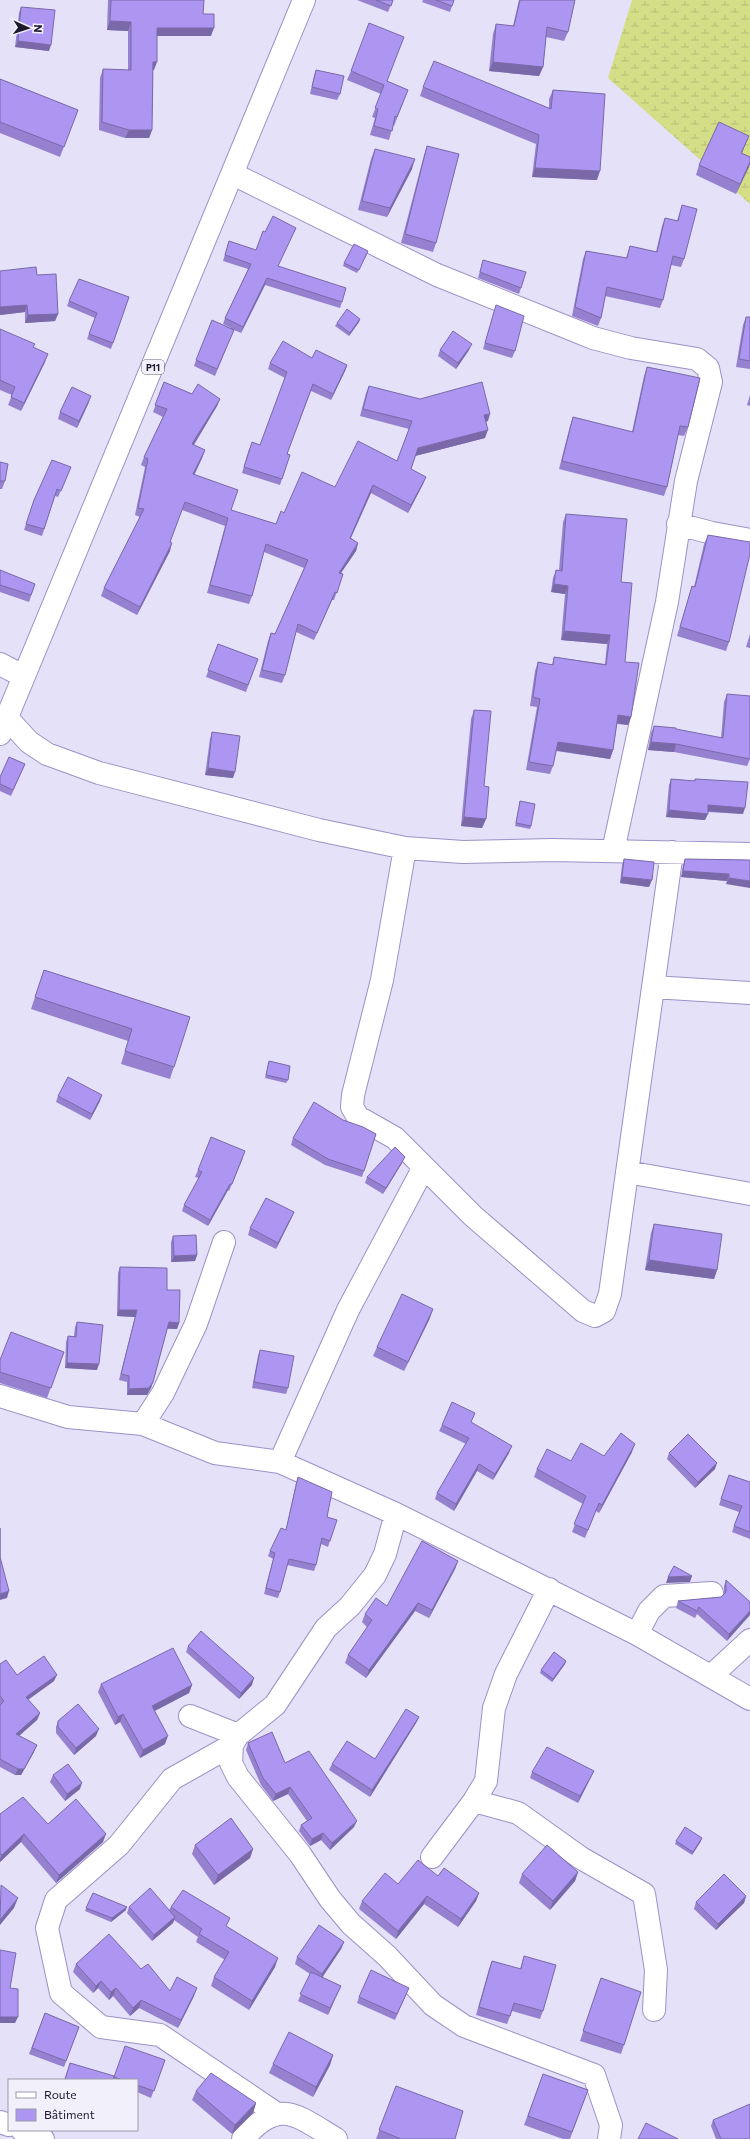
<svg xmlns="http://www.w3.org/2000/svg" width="750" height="2139" font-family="Commissioner,sans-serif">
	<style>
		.wetland { fill: url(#wetland-marsh) }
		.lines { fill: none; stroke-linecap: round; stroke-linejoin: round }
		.minor-casing { stroke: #9d91c6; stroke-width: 24 }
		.primary-casing { stroke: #9d91c6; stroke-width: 24 }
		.minor { stroke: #fff; stroke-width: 22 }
		.primary { stroke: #fff; stroke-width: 22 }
		.wall { fill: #9581cf }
		.shaded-wall { fill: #7969a9 }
		.building { fill: #ad96f1; stroke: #7969a9 }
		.labels { text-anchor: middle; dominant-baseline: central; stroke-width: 3.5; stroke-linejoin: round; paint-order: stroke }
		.shield { fill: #f2f0fb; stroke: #5e5a6b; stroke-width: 1 }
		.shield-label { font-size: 9px; font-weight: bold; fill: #1e192d }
	</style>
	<defs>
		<pattern id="wetland-marsh" width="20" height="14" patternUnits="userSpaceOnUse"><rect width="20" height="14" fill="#d4de87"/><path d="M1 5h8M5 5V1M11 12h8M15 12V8" fill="none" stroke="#b6be75"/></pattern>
	</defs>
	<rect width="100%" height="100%" fill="#e5e1f8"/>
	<path class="wetland" d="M632,0H750V204L608,78Z"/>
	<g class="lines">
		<defs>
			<path id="minor" d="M233,174L437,275L576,331L593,338L631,348L697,359L708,368L711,382L686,481L667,602L613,851
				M678,524L712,533L750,540
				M0,664L23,676
				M7,718L29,742L47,754L99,773L319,830L405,848L463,852L552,850L750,854
				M405,848L382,980L353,1095L352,1107L358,1117L395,1138L473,1216L583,1311L595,1316L604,1311L610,1294L672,852
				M653,987L750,993
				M627,1172L750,1194
				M0,1396L68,1417L143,1424L163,1393L196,1324L224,1242
				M143,1424L215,1453L280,1462L396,1514L637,1634L750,1699
				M280,1462L348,1310L424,1167
				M396,1514L385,1554L375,1575L350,1606L326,1628L275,1705L238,1735L232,1745L231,1763L238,1777L300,1854L330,1899L351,1924L387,1956L433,2005L464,2026L594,2075L611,2125L609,2139
				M637,1634L649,1611L664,1596L712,1593
				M712,1675L750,1640
				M190,1716L238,1735
				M232,1745L172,1779L119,1845L56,1900L47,1928L61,1993L101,2027L160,2035L277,2114
				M474,1801L518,1813L581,1858L644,1894L656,1970L654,2010
				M432,1857L474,1801L486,1781L494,1708L506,1674L549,1589
				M0,2122L9,2125
				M22,2130L43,2139
				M243,2139C279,2097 296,2115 336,2139"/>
			<path id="primary" d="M0,734L304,0"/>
		</defs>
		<use href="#minor" class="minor-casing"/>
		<use href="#primary" class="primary-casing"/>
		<use href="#minor" class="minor"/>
		<use href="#primary" class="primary"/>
	</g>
	<path class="wall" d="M108,0H204L203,14L211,36H157L153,70L152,130L149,138H125L99,130L100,78L103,69L128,70V31L107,30Z
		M357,0H393L388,12Z
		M423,0H454L450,12L422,2Z
		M519,0H575L568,32L564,41L546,37L543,67L539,76L489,71L493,34L496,24L513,26Z
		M21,7L49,51L15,47L19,13Z
		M316,70L340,94L337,100L310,94L314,76Z
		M351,71L387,81L408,90L394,126L393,125L389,140L370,135L375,118L372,117L381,94L347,80Z
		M0,79L78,110L60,157L0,133Z
		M423,87L549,108V99L553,90L597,180L532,177L536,144L420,96Z
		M749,136L742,153L750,157V164L736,194L696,175L699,165Z
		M427,146L436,243L433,252L401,243L424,155Z
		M375,149L412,169L387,217L358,210L371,159Z
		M682,205L684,259L681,267L671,265L663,300L660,308L605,296L601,318L598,326L572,316L583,259L586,251L626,258L630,246L656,252L662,226L665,218L677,221Z
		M296,228L293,234L278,266L342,302L340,308L265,285L241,333L234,330L215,376L194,366L196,360L231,328L223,324L225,318L248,269L223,261L229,241L256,250L265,232Z
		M367,254L357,273L343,266L344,263Z
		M483,260L521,288L519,294L478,278Z
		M0,271L37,275L58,314L55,321L25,323V312L0,315Z
		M129,297L111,349L87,339L95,318L67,306L69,301Z
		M496,305L515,351L512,358L483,349Z
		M746,317H750V369L736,367L743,325Z
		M360,319L359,322L349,336L335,326L337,323Z
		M0,329L45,362L21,411L8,405L12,395L0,390Z
		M440,350H469L456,369L438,356Z
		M312,358L347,365L345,371L331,400L311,391L287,454L290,455L280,485L242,473L249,449L260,445L285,378L268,369L270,363Z
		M647,367L688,427L684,436L678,435L667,487L664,496L559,469L570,426L573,417L632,432L644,376Z
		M164,382L192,394L220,399L217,406L194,445L205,450L202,458L194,475L231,510L276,524L284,513L335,487L397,461L409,429L360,416L366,393L369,386L488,421L485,422V438L415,456L411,469L426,477L423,484L408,513L371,493L351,538L358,543L356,551L341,573L343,574L334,600H332L314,640L296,632L285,675L282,683L259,677L268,641L271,633L275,634L304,568L264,552L252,596L249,604L207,593L225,526L182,510L170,542V551L137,615L101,596L104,588L140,517L135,515L145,467L141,465L144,457L163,417L153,412Z
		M750,395V406L747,405Z
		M89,402L77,428L58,419L60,412Z
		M0,462L5,481L2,489H0Z
		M71,467L58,497L55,496L42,536L24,530L34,500Z
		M566,514L621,582L625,662L631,717L628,725L617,724L613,750L610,759L556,751L553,766L550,774L526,770L537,707L530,706L535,671L538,662L552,665L554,657L605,664L607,644L561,640L565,594L551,592L553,578L556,570H559L563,522Z
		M708,535L729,642L726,651L677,636L692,586L694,587L704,544Z
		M0,570L35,584L29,602L0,592Z
		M750,634V648L746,647Z
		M218,644L258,659L246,692L206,677Z
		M727,694L750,759L747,766L674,752L648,750L651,733L654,726L721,738L724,702Z
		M474,710L486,819L482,828L461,826L471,719Z
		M212,732L233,778L205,775L210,739Z
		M25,764L11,796L0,791V777Z
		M671,779L694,781L695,779L743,814L708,812L705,820L666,817L669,785Z
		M520,801L531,826L530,829L515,826Z
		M624,859L649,887L620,883L622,865Z
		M685,859L750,860L726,884L727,881L681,877L683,865Z
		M44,970L190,1017L170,1079L121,1064L128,1041L31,1009Z
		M269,1061L288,1080L286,1083L265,1078Z
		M58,1096L100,1101L90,1120L56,1102Z
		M343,1120L376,1134L362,1177L325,1165L291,1145L293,1138Z
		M243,1158L229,1191L228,1190L208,1226L182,1211L184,1205L199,1178L195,1177L198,1170Z
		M402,1163L383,1194L365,1183L367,1177Z
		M294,1212L291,1219L276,1249L248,1235L250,1228Z
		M654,1224L717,1270L714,1279L645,1270L651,1233Z
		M173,1236L197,1255L195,1261L171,1262V1242Z
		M120,1267L167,1290L179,1323L177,1329H167L153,1382L151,1388L147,1395H127V1382L119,1380L135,1317L117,1316L118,1273Z
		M430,1318L404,1371L373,1356L377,1347Z
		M77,1322L97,1370L65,1368L66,1342L68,1336H74L75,1327Z
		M260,1350L288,1388L286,1394L252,1388L258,1356Z
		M64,1352L47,1398L0,1383V1360Z
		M471,1422L509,1453L493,1480L477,1471L454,1511L435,1499L437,1493L466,1444L439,1431L442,1425Z
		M632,1452L599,1513L596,1511L585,1538L572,1532L583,1504L534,1477L537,1469L571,1461L604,1456Z
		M669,1453L715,1469L695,1488L667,1459Z
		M729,1475L750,1482V1539L732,1532L739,1512L719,1505Z
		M298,1477L327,1517L337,1520L328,1547L321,1544L316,1565L314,1571L287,1565L280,1592L278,1598L264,1594L273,1559L268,1556L270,1551L286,1530L296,1483Z
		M458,1561L455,1569L429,1618L415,1611L366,1678L345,1663L348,1655L367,1627L362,1622L365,1614L387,1606Z
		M726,1580L750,1602L727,1641L697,1614L695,1618L676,1608L678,1601L721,1597L724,1594V1586Z
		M188,1646L252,1685L239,1699L186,1652Z
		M566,1661L565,1664L552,1682L540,1673L541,1670Z
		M0,1664L17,1675L54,1681L28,1700L40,1713L37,1720L19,1736L34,1752L21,1775H15L0,1767Z
		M101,1684L192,1685L189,1693L154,1711L165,1744L140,1758L120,1722L115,1725L98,1692Z
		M419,1717L416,1723L370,1797L329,1770L332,1764L375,1759Z
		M58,1721L96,1736L74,1755L56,1733V1727Z
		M248,1743L285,1763L354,1827L330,1850L321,1840L310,1846L299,1831L301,1825L307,1821L288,1794L273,1801L261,1785L246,1750Z
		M594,1771L578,1803L530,1778L532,1772Z
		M53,1775L80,1789L65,1801L50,1782Z
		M0,1814L48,1824L103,1842L56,1883L21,1842L0,1862Z
		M676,1841H701L692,1855L675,1844Z
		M195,1845L253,1849L250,1858L214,1885L192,1854Z
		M578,1872L575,1881L550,1910L519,1883L522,1874Z
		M438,1876L479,1893L476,1901L458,1927L424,1904L396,1939L359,1909L362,1901L398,1884Z
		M93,1893L126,1910L111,1922L85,1911Z
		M746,1896L744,1903L716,1930L694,1909L696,1902Z
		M129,1907L169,1910L171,1907L227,1927L275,1967L249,2010L211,1986L214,1977L225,1960L196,1942L198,1937L174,1920L173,1923L152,1941L127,1913Z
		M344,1942L341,1949L322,1977L341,1986L328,2015L298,2001L310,1974L295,1964L297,1957Z
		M524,1956L543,2011L540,2019L512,2011L507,2024L476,2015L489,1969L492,1961L520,1969Z
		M76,1964L141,1969L170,1991L194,1996L178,2028L139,2008L130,2016L113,1996L109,2000L98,1988L93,1993L73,1972Z
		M601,1978L624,2045L621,2054L580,2041Z
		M409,1988L395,2020L357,2003L359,1997Z
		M45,2013L79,2027L64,2067L29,2054Z
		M333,2055L330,2065L313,2097L269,2073L273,2064Z
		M165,2060L151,2098L137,2092V2080H64L70,2063L114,2077Z
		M543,2074L588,2090L570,2139H563L524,2125Z
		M396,2086L455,2139H376Z
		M196,2091L256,2103L253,2113L232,2134L192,2100Z
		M713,2120L750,2139H716L711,2126Z"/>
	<path class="shaded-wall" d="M110,21L131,22L128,31L107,30Z
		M157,28H214L211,36H154Z
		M18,41L51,45L49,51L15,47Z
		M153,62H157L154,70H150Z
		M493,62L543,67L539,76L489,71Z
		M129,130H152L149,138H125Z
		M749,136L745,145L738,162L741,153Z
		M415,159L412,169L387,217L390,208Z
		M750,162L749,167L736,194L740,184Z
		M535,168L600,171L597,180L532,177Z
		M267,278L265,285L241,333L243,327Z
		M27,305L25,312L0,315V307Z
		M58,314L55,321L25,323L28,315Z
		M360,319L359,322L349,336L350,333Z
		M472,344L469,350L456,369L458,363Z
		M48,354L45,362L21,411L24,403Z
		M347,365L345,371L331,400L333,394Z
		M91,396L89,402L77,428L79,421Z
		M220,399L217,406L189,452L192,444Z
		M490,414L488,421L481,423L484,415Z
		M488,430L485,438L415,456L418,448Z
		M205,450L202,458L191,482L193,474Z
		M426,477L423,484L408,513L411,505Z
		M373,485L371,493L347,546L350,538Z
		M172,543L170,551L137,615L140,607Z
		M358,543L356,551L336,580L339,573Z
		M554,584L568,586L565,594L551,592Z
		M335,592L332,600L314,640L317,633Z
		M564,631L610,635L607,644L561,640Z
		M618,715L631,717L628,725L615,723Z
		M558,742L613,750L610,759L554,750Z
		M651,742L676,744L674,752L648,750Z
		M208,768L235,772L233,778L205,775Z
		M708,805L745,808L743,814L706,811Z
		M669,810L708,814L705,820L666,817Z
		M464,817L486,819L482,828L461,826Z
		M683,871L729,874L727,881L681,877Z
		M622,877L652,880L649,887L620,883Z
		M729,878L750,881V888L726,884Z
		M102,1095L100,1101L90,1120L92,1114Z
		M405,1157L402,1163L383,1194L386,1188Z
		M230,1184L228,1190L208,1226L210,1220Z
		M294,1212L291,1219L276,1249L278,1243Z
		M197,1255L195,1261L171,1262L174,1256Z
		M649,1260L717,1270L714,1279L645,1270Z
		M433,1309L430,1318L404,1371L408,1362Z
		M119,1310H137L135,1317L117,1316Z
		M169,1322L179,1323L177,1329L166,1328Z
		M67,1363L99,1364L97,1370L65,1368Z
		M153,1382L151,1388L147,1395H127L129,1389Z
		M635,1444L632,1452L599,1513L602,1505Z
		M512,1446L509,1453L493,1480L495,1474Z
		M717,1463L715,1469L695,1488L698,1482Z
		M479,1464L477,1471L454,1511L456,1504Z
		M458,1561L455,1569L429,1618L432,1610Z
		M692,1576L690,1582L666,1583L668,1577Z
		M9,1591L7,1598L0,1600V1594Z
		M418,1603L415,1611L366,1678L369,1670Z
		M750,1611V1615L727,1641L729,1634Z
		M566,1661L565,1664L552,1682L553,1679Z
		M57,1675L54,1681L23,1703L26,1697Z
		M254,1678L252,1685L239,1699L241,1693Z
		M192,1685L189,1693L149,1714L152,1706Z
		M40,1713L37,1720L13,1741L16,1734Z
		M123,1714L120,1722L115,1725L118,1717Z
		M419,1717L416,1723L370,1797L372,1790Z
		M99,1729L96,1736L74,1755L76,1748Z
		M168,1736L165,1744L140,1758L143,1750Z
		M37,1745L34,1752L21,1775H15L18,1769Z
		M594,1771L578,1803L580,1796Z
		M82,1783L80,1789L65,1801L67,1794Z
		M290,1787L288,1794L273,1801L276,1794Z
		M357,1821L354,1827L330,1850L332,1843Z
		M323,1833L321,1840L310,1846L312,1839Z
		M24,1834L21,1842L0,1862V1859L2,1855Z
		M106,1834L103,1842L56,1883L59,1875Z
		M702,1838L701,1841L692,1855L693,1852Z
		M253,1849L250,1858L214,1885L218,1875Z
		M578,1872L575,1881L550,1910L553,1901Z
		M479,1893L476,1901L458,1927L461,1919Z
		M427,1896L424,1904L396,1939L398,1931Z
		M746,1896L744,1903L716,1930L718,1924Z
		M18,1898L14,1908L0,1925V1920Z
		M127,1907L126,1910L111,1922L112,1918Z
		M175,1917L173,1923L152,1941L154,1935Z
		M344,1942L341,1949L320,1981L322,1974Z
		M278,1958L275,1967L249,2010L252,2001Z
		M101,1981L98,1988L93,1993L96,1986Z
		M341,1986L338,1992L328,2015L330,2008Z
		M116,1988L113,1996L109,2000L111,1992Z
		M197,1988L194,1996L178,2028L181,2020Z
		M141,2000L139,2008L130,2016L133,2008Z
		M0,2017H18L15,2023H0Z
		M333,2055L330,2065L313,2097L316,2087Z
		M256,2103L253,2113L232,2134L235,2125Z"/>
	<path class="building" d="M111,0H204L203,14H214V28H157V62H153L152,130H129L102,122L103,69L131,70V22L110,21Z
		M376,0H393L391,6Z
		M436,0H454L452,6Z
		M520,0H575L568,32L547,27L543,67L493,62L496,24L514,26Z
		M21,7L55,10L51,45L18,41Z
		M369,23L404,37L387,81L408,90L397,117L395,116L392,131L374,126L378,109L375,108L384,85L351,71Z
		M434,61L551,109L553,90L605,94L600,171L535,168L539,135L423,87Z
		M316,70L344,76L340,94L312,87Z
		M0,79L78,110L64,147L0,122Z
		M719,122L749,136L741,153L750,157V162L740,184L699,165Z
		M427,146L459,154L436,243L405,234Z
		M375,149L415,159L390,208L362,201Z
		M682,205L697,209L684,259L673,256L663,300L607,287L601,318L575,307L586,251L627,258L630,246L657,252L665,218L678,221Z
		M273,216L296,228L278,266L346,288L342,302L267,278L243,327L225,318L251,264L225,255L229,241L256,250L263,231L265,232Z
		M354,244L368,251L359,270L344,263Z
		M483,260L526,272L521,288L480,272Z
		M36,267L37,275L56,274L58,314L28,315L27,305L0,307V271Z
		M79,279L129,297L113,343L89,334L97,313L69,301Z
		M496,305L524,316L515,351L485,343Z
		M347,309L360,319L350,333L337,323Z
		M746,317H750V361L739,359Z
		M212,320L234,330L217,369L196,360Z
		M0,329L35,344L33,347L48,354L24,403L11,397L15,387L0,380Z
		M453,331L472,344L458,363L440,350Z
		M283,341L312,358L316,350L347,365L333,394L313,384L287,454L290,455L282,479L244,467L252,442L260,445L287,372L270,363Z
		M647,367L700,378L688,427L680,426L667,487L562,461L573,417L633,432Z
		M164,382L192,394L198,384L220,399L192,444L205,450L193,474L238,490L231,510L276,524L281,511L284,513L302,472L335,487L358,441L397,461L412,421L363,409L369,386L420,399L482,382L490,414L484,415L488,430L418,448L411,469L426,477L411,505L373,485L350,538L358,543L339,573L343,574L337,593L335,592L317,633L298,624L285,675L262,670L271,633L275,634L308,560L266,544L252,596L210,585L228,518L185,502L170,542L172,543L140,607L104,588L144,509L138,508L148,459L144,457L167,409L155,405Z
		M72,387L91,396L79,421L60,412Z
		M52,460L71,467L61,491L57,489L44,529L26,524L34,500Z
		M0,462L8,464L5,481H0Z
		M566,514L627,519L621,582L632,583L625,662L639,663L631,717L618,715L613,750L558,742L553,766L529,762L540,699L533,697L538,662L553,665L554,657L606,665L610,635L564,631L568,586L554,584L556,570L562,571Z
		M708,535L750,542V554L729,642L680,627L692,586L695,587Z
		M0,570L35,584L31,595L0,585Z
		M218,644L258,659L248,685L208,670Z
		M727,694L750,696V759L676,744L651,742L654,726L676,728V729L723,738Z
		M474,710L491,711L484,786L489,787L486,819L464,817Z
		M212,732L240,736L235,772L208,768Z
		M9,757L25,764L13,790L0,784V777Z
		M671,779L695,781V779L748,782L745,808L708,805V814L669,810Z
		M520,801L535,804L531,826L516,823Z
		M624,859L654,862L652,880L622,877Z
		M685,859L750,860V881L729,878V874L683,871Z
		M44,970L190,1017L174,1067L125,1051L132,1029L35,997Z
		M269,1061L290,1066L288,1080L266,1075Z
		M68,1077L102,1095L92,1114L58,1096Z
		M314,1102L343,1120L363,1127L376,1134L364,1171L328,1159L293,1138Z
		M211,1137L245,1151L232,1184H230L210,1220L184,1205L202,1172L198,1170Z
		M395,1147L405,1157L386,1188L367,1177Z
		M266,1198L294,1212L278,1243L250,1228Z
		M654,1224L722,1234L717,1270L649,1260Z
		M196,1235L197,1255L174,1256L173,1236Z
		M120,1267L167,1268V1290H180L179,1323L169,1322L153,1382L149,1388L129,1389V1376L121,1374L137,1310H119Z
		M402,1294L433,1309L408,1362L377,1347Z
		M77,1322L103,1325L99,1364L67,1363L68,1336L76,1337Z
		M11,1332L64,1352L51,1388L0,1372V1360Z
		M260,1350L294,1356L288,1388L254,1382Z
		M452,1402L475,1413L471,1422L512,1446L495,1474L479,1464L456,1504L437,1493L469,1438L442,1425Z
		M621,1433L635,1444L602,1505L599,1503L588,1530L574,1524L586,1496L537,1469L547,1449L571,1461L581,1443L604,1456Z
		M688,1434L717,1463L698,1482L669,1453Z
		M729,1475L750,1482V1532L734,1526L742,1506L721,1499Z
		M298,1477L332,1492L327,1517L337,1520L330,1541L322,1538L316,1565L289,1559L280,1592L266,1588L275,1553L270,1551L281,1528L286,1530Z
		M0,1528V1557L9,1591L0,1594Z
		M422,1541L458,1561L432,1610L418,1603L369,1670L348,1655L372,1620L365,1614L376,1598L387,1606Z
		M674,1566L692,1576L668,1577Z
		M726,1580L750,1602V1611L729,1634L699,1607L697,1611L678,1601L721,1597L726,1592Z
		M201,1631L254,1678L241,1693L188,1646Z
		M173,1648L192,1685L152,1706L168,1736L143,1750L123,1714L118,1717L101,1684Z
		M554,1652L566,1661L553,1679L541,1670Z
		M44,1656L57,1675L26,1697L40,1713L16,1734L37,1745L24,1769H18L0,1759V1705L4,1701L0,1696V1664L6,1660L17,1675Z
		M78,1704L99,1729L76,1748L58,1727V1721Z
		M406,1709L419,1717L372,1790L332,1764L347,1741L375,1759Z
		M272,1732L285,1763L309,1751L357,1821L332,1843L323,1833L312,1839L301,1825L312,1818L290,1787L276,1794L263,1778L248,1743Z
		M547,1747L594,1771L580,1796L532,1772Z
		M68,1764L82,1783L67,1794L53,1775Z
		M23,1797L48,1824L76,1799L106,1834L59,1875L24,1834L2,1855L0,1853V1814Z
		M231,1818L253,1849L218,1875L195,1845Z
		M685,1827L702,1838L693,1852L676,1841Z
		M547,1845L578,1872L553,1901L522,1874Z
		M418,1860L438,1876L444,1868L479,1893L461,1919L427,1896L398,1931L362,1901L385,1873L398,1884Z
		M724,1874L746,1896L718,1924L696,1902Z
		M1,1885L18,1898L0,1920Z
		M150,1888L175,1917L154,1935L129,1907Z
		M183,1890L230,1918L226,1926L278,1958L252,2001L214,1977L229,1952L199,1934L202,1929L171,1907Z
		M93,1893L127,1907L112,1918L86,1908Z
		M319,1925L344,1942L322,1974L297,1957Z
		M109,1934L141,1969L148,1964L170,1991L177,1977L197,1988L181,2020L141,2000L133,2008L116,1988L111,1992L101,1981L96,1986L76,1964Z
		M0,1950L16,1953L10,1988L18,1989V2017H0Z
		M524,1956L556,1965L543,2011L514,2003L510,2016L479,2007L492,1961L521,1969Z
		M371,1970L409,1988L397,2014L359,1997Z
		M311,1972L341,1986L330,2008L300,1994Z
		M601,1978L641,1992L624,2045L583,2031Z
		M45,2013L79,2027L66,2061L32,2048Z
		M289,2032L333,2055L316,2087L273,2064Z
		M125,2046L165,2060L154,2091L137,2085V2080H123L114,2077Z
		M70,2063L114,2076L113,2080H65Z
		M211,2073L256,2103L235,2125L196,2091Z
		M543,2074L588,2090L572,2132L528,2116Z
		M396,2086L463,2111L455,2139H401L379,2130Z
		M750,2104V2139H721L713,2120Z
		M646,2123L678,2139H638Z"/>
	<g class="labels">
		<rect class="shield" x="142" y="360" width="22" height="14" rx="3"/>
		<g class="shield-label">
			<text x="153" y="367">P11</text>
		</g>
	</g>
	<rect x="8" y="2079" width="130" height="52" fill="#f2f0fb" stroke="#9d9aa9"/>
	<rect x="16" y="2092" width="20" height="6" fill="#ffffff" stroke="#9d9aa9"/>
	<text x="44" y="2099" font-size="12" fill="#1e192d">Route</text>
	<rect x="16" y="2109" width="20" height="12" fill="#ad96f1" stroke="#9d9aa9"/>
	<text x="44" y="2119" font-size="12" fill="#1e192d">Bâtiment</text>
	<g transform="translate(28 28) rotate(93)" stroke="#f2f0fb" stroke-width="3" paint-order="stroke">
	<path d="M0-3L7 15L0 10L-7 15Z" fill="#1e192d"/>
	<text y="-6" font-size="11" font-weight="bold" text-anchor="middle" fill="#1e192d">N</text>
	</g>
</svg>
